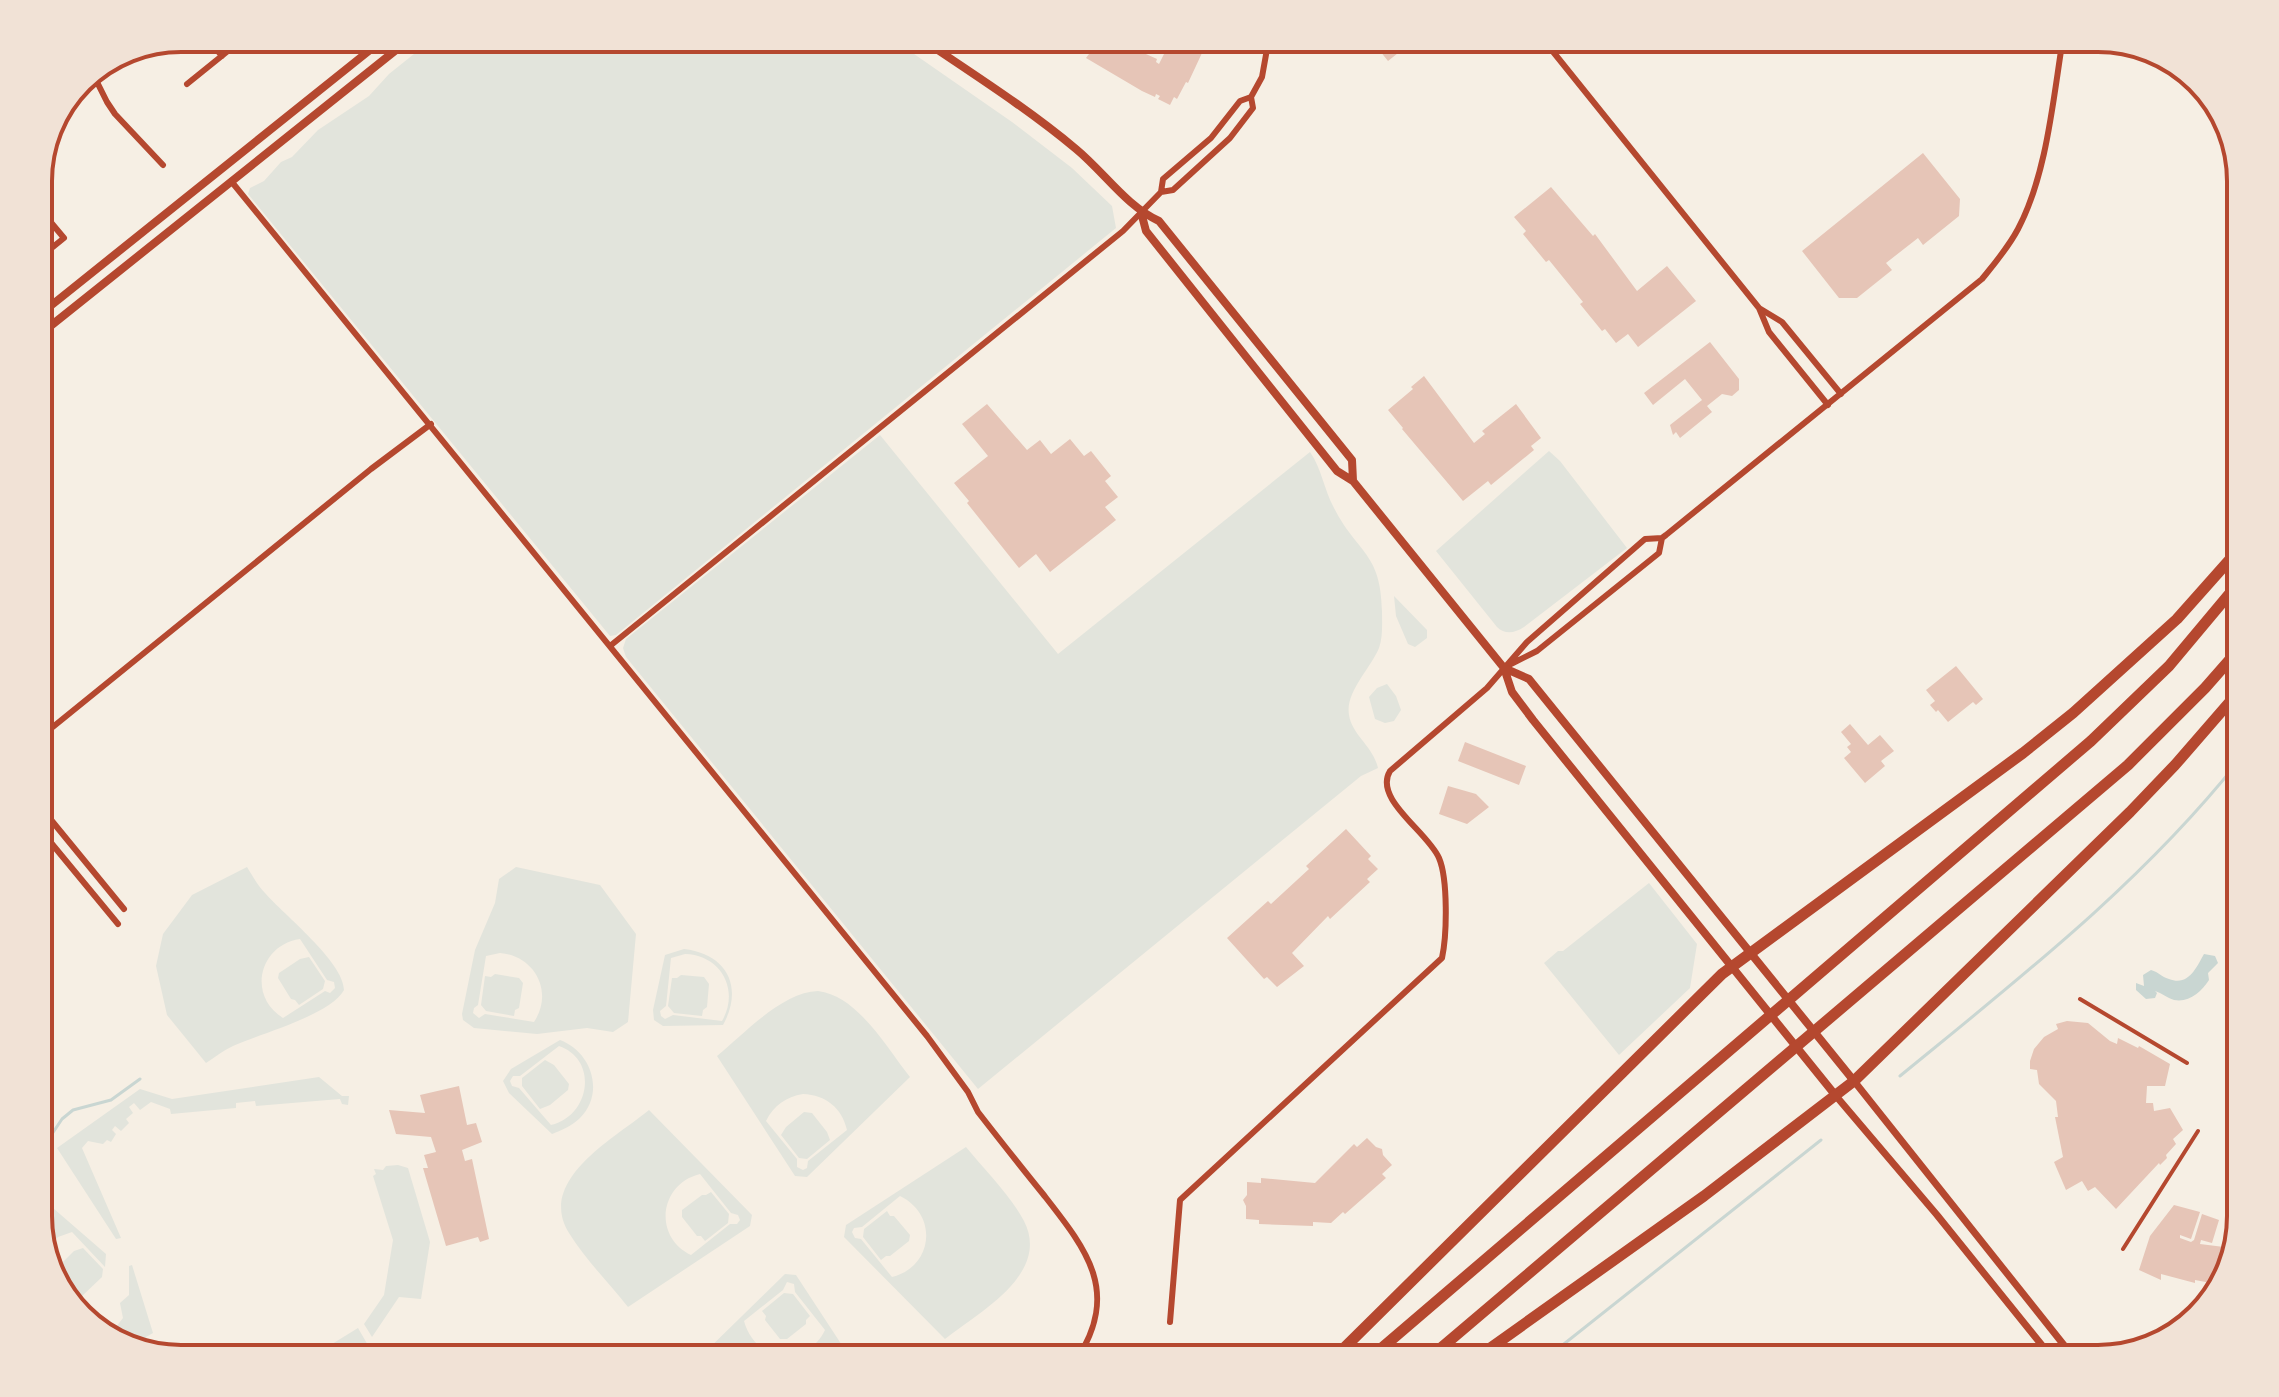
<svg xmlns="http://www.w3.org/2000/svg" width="2279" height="1397" font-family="Raleway,sans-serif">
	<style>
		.green { fill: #e2e4dc; fill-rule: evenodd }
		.water { fill: #c9d6d2 }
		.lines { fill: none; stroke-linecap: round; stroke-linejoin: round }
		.stream { stroke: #c9d6d2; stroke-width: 3 }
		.building { fill: #e6c5b7 }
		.pedestrian { stroke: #b5482f; stroke-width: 4 }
		.minor { stroke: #b5482f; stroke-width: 6 }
		.tertiary { stroke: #b5482f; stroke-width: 7 }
		.secondary { stroke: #b5482f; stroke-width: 8 }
		.motorway { stroke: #b5482f; stroke-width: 11 }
		.rim { fill: none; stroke: #b5482f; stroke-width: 4 }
	</style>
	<rect width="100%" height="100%" fill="#f6efe4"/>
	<path class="green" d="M434,38H891L1012,122L1072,168L1112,206L1116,228L616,635L610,636L248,194L250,188L264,181L281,162L292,157L318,130L369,96L389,74Z
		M880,435L1058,654L1310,452C1322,469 1324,490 1334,508C1357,553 1381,552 1382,611C1382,623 1383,637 1379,648C1371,668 1345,692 1349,715C1352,735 1373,746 1378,768L1361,776L978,1089L626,657L623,648L626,639Z
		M1549,451L1560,461L1627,548L1524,627C1515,633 1505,635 1497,627L1436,551Z
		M1394,596L1427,630V638L1415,647L1408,644L1396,616Z
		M1387,684L1396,696L1401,710L1394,721L1385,723L1375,719L1369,697L1377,688Z
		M247,867C252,875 258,886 265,893C283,914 344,962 344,990C331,1015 259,1034 233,1046C224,1050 215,1057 206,1063L167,1015L156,966L163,934L192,895ZM300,939L327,980L334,982L335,988L330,993L325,991L283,1018C247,996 259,945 300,939Z
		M516,867L600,885L636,934L628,1022L613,1032L587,1028L537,1034L474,1028L463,1020L462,1014L475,950L495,903L499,879ZM500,953C535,956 554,992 534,1022L485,1014L479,1018L473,1013L474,1008L478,1005L486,956Z
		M1649,883L1697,944L1690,988L1619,1055L1544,963L1558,951H1563Z
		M684,949C727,954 744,987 723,1025L663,1026L654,1020L653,1010L665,955ZM685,954C721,955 740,990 722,1021L673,1015L665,1019L661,1016L660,1011L666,1006L671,958Z
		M309,957L325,981L323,989L299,1005L295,1000L291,999L278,978L279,973L300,959Z
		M495,974L519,978L523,983L519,1008L515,1010L514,1016L486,1011L481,1005L485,976L491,977Z
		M681,975L704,977L709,984L707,1007L703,1010L702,1016L674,1013L668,1006L672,978H677Z
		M818,991C858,996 886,1047 910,1077L807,1177L795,1176L717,1056C744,1034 782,992 818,991ZM803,1094C826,1095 842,1108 847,1130L808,1161L807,1168L803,1170L797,1167V1159L766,1121C774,1105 786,1097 803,1094Z
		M560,1040C592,1052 605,1093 580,1118C572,1126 562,1130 552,1134L509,1093L503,1081L511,1069ZM559,1046C599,1060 590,1116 551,1125L519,1088L512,1086L510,1081L513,1076H520Z
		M545,1060L554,1065L569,1084L568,1090L550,1105L540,1109L522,1086V1078Z
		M319,1077L342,1096H349L348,1105L342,1104L340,1099L256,1106L255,1101L236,1103V1108L171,1114L170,1109L151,1102L140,1110L134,1103L129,1107L133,1113L126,1119L129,1123L121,1131L115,1126L112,1130L116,1134L111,1142L107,1140L103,1144L88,1141L82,1148L121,1238L116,1239L57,1148L140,1089L172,1099Z
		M649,1110L752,1215L750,1226L628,1307C609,1283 585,1259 569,1233C536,1180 615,1138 649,1110ZM700,1174L731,1213L738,1215L740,1220L737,1224H730L691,1255C653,1237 659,1184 700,1174Z
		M804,1112L812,1113L827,1132L830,1140L807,1159L799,1158L781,1135L786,1127Z
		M966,1147C984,1169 1011,1196 1024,1221C1051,1274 979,1312 945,1339L844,1237L846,1225ZM900,1196C939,1215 933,1267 892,1277L861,1239L855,1238L852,1232L854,1228L862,1227Z
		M398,1165L408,1168L430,1242L421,1299L399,1297L372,1337L364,1324L384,1295L393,1240L373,1176L376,1174L374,1169L383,1170L386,1166Z
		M711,1192L729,1214L728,1223L705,1241L701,1236H697L682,1217V1210L702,1195H706Z
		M38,1195L106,1254L105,1267L72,1232L58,1237L46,1250L38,1225Z
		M887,1211L890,1216H894L910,1235L909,1241L890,1256H886L881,1260L863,1237L864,1229Z
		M83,1248L103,1269L102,1277L81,1297L73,1292L56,1275L57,1268L74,1251Z
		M132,1265L153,1333L146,1337L152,1351L120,1343L112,1332L123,1318L120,1303L129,1295V1266Z
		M785,1274L796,1275L851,1359H698ZM787,1282L794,1284L795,1292L825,1330C806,1369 755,1362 744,1321L783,1290Z
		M784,1293L793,1294L810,1316L806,1320V1324L787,1339H780L765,1320L766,1316L762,1311Z
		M358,1328L376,1359H255L319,1352Z"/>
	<path class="water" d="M2204,954L2215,956L2218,963L2208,973L2209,980C2201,992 2189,1003 2174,1000C2167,998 2162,993 2155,991L2157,993L2155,998L2146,999L2136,990V983L2144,986L2143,975L2151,970C2159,972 2161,977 2169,979C2189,987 2197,966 2204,954Z"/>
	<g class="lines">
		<path class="stream" d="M1900,1076C2021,977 2144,881 2241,758
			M38,1129L52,1134L62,1119L73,1110L111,1100L140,1079
			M1545,1359L1821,1140"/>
	</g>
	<path class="building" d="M1062,38H1122L1128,41L1126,45L1157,59L1156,62L1159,64L1172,38H1209L1188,83L1186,82L1177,99L1174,97L1170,105L1158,99L1160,96L1156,94L1155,97L1142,91L1086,58L1089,54L1085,52L1089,45L1086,44L1075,53L1067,47Z
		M1364,38H1417L1388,61L1376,46L1373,49Z
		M1923,153L1960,199L1959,216L1923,245L1918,238L1886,263L1892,270L1857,298H1839L1802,251Z
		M1551,187L1593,236L1595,234L1637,291L1667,266L1696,301L1638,347L1628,334L1616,343L1605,329L1602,331L1580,304L1583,302L1549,260L1546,262L1523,234L1526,231L1514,217Z
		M1710,342L1739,379V390L1732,396L1722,394L1707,406L1712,412L1680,438L1676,432L1673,435L1670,425L1702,400L1685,379L1653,405L1644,393Z
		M1424,376L1474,443L1485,434L1482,431L1516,404L1541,438L1531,446L1534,450L1491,485L1488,481L1463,501L1402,429L1403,428L1388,410L1413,389L1411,387Z
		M987,404L1027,450L1040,440L1051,454L1070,439L1084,456L1091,451L1111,476L1105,481L1118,497L1105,507L1116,520L1050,572L1036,554L1019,568L967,503L969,501L954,483L988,456L962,424Z
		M1956,666L1983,699L1976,705L1973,702L1948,722L1938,710L1936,712L1930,705L1935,701L1926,690Z
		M1850,724L1868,745L1880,735L1894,751L1881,761L1885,766L1865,783L1844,758L1851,752L1847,747L1851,744L1841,732Z
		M1465,742L1526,766L1519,785L1458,761Z
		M1448,786L1476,794L1489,807L1467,824L1439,814Z
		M1346,829L1371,856L1368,859L1378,869L1367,879L1370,882L1330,919L1328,916L1292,953L1304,966L1277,987L1267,977L1264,979L1227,938L1268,901L1271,904L1309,869L1306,866Z
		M2067,1021L2088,1023L2110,1041L2117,1044L2118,1038L2138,1048L2139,1046L2170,1064L2165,1086H2147L2146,1103H2153L2154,1111L2170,1108L2183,1130L2173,1139L2176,1144L2166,1155L2167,1158L2160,1165L2159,1163L2116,1209L2095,1187L2088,1191L2082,1181L2066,1190L2054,1162L2063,1157L2055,1117H2058L2056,1101L2039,1084L2037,1070L2030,1069V1061L2034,1049L2044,1037L2058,1029L2056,1024Z
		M459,1086L467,1125L476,1123L482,1142L462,1150L465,1161L472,1159L489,1239L480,1242L478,1237L446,1246L423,1168H428L424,1155L436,1152L431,1137L396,1134L389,1110L425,1113L420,1095Z
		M1367,1138L1376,1147L1382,1149L1383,1155L1392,1165L1382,1174L1386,1178L1345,1214L1343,1212L1331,1223L1313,1222V1226L1259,1224V1220L1246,1219V1206L1243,1200L1247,1195V1182L1261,1183V1178L1315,1183L1354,1144L1357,1147Z
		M2174,1205L2200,1212L2191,1239L2180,1235V1238L2191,1242L2194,1240L2202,1214L2219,1220L2212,1243L2201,1240L2200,1244L2232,1248L2222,1285L2212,1286L2211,1283L2195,1280V1283L2161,1274V1280L2139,1270L2150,1236Z"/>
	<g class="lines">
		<path class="pedestrian" d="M2080,999L2187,1063
			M2123,1249L2198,1131"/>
		<path class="minor" d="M207,38L222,56
			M1542,38L1759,308L1769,332L1828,405
			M92,72L107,102L115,114L163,165
			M187,84L244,38
			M231,181L927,1036L968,1092L978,1112C999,1139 1021,1167 1043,1194C1086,1249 1121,1291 1077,1359
			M1161,192L1173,190L1230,138L1253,108L1251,97L1262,77L1269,38
			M38,207L64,238L38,259
			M1759,308L1782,322L1841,394
			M610,646L1123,231L1161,192L1163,179L1211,138L1240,101L1251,97
			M1507,666L1537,651L1659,553L1662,538
			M38,739L371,469L431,424
			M38,804L124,909
			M38,827L118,924
			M1170,1322L1180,1200L1442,958C1447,935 1448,879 1439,858C1428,832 1373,799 1390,771L1487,688L1527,642L1645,539L1662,538L1666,535L1982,279C1995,263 2008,248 2018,229C2047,174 2053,99 2063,38"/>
		<path class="tertiary" d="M1854,1081L2075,1359
			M1836,1096L1937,1215L2053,1359"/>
		<path class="secondary" d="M920,38C973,74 1027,108 1076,149C1104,172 1126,206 1159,221L1352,460L1353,481
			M1141,212L1146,231L1337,471L1353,481L1504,668L1512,692L1533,720L1836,1096
			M38,316L385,38
			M38,336L411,38
			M1504,668L1529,679L1854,1081"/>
		<path class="motorway" d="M1333,1359L1722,974L2023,753L2073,713L2177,619L2241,547
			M1369,1359L2091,741L2169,666L2241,580
			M1428,1359L2128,765L2205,688L2241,647
			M1475,1359L1704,1196L1854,1081L2130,812L2175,765L2241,689"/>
	</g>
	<path d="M0 0H2279V1397H0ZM181 52H2098A129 129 0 0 1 2227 181V1216A129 129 0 0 1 2098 1345H181A129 129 0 0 1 52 1216V181A129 129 0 0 1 181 52Z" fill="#f1e2d6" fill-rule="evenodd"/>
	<path class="rim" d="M181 52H2098A129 129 0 0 1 2227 181V1216A129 129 0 0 1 2098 1345H181A129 129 0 0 1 52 1216V181A129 129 0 0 1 181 52Z"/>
</svg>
